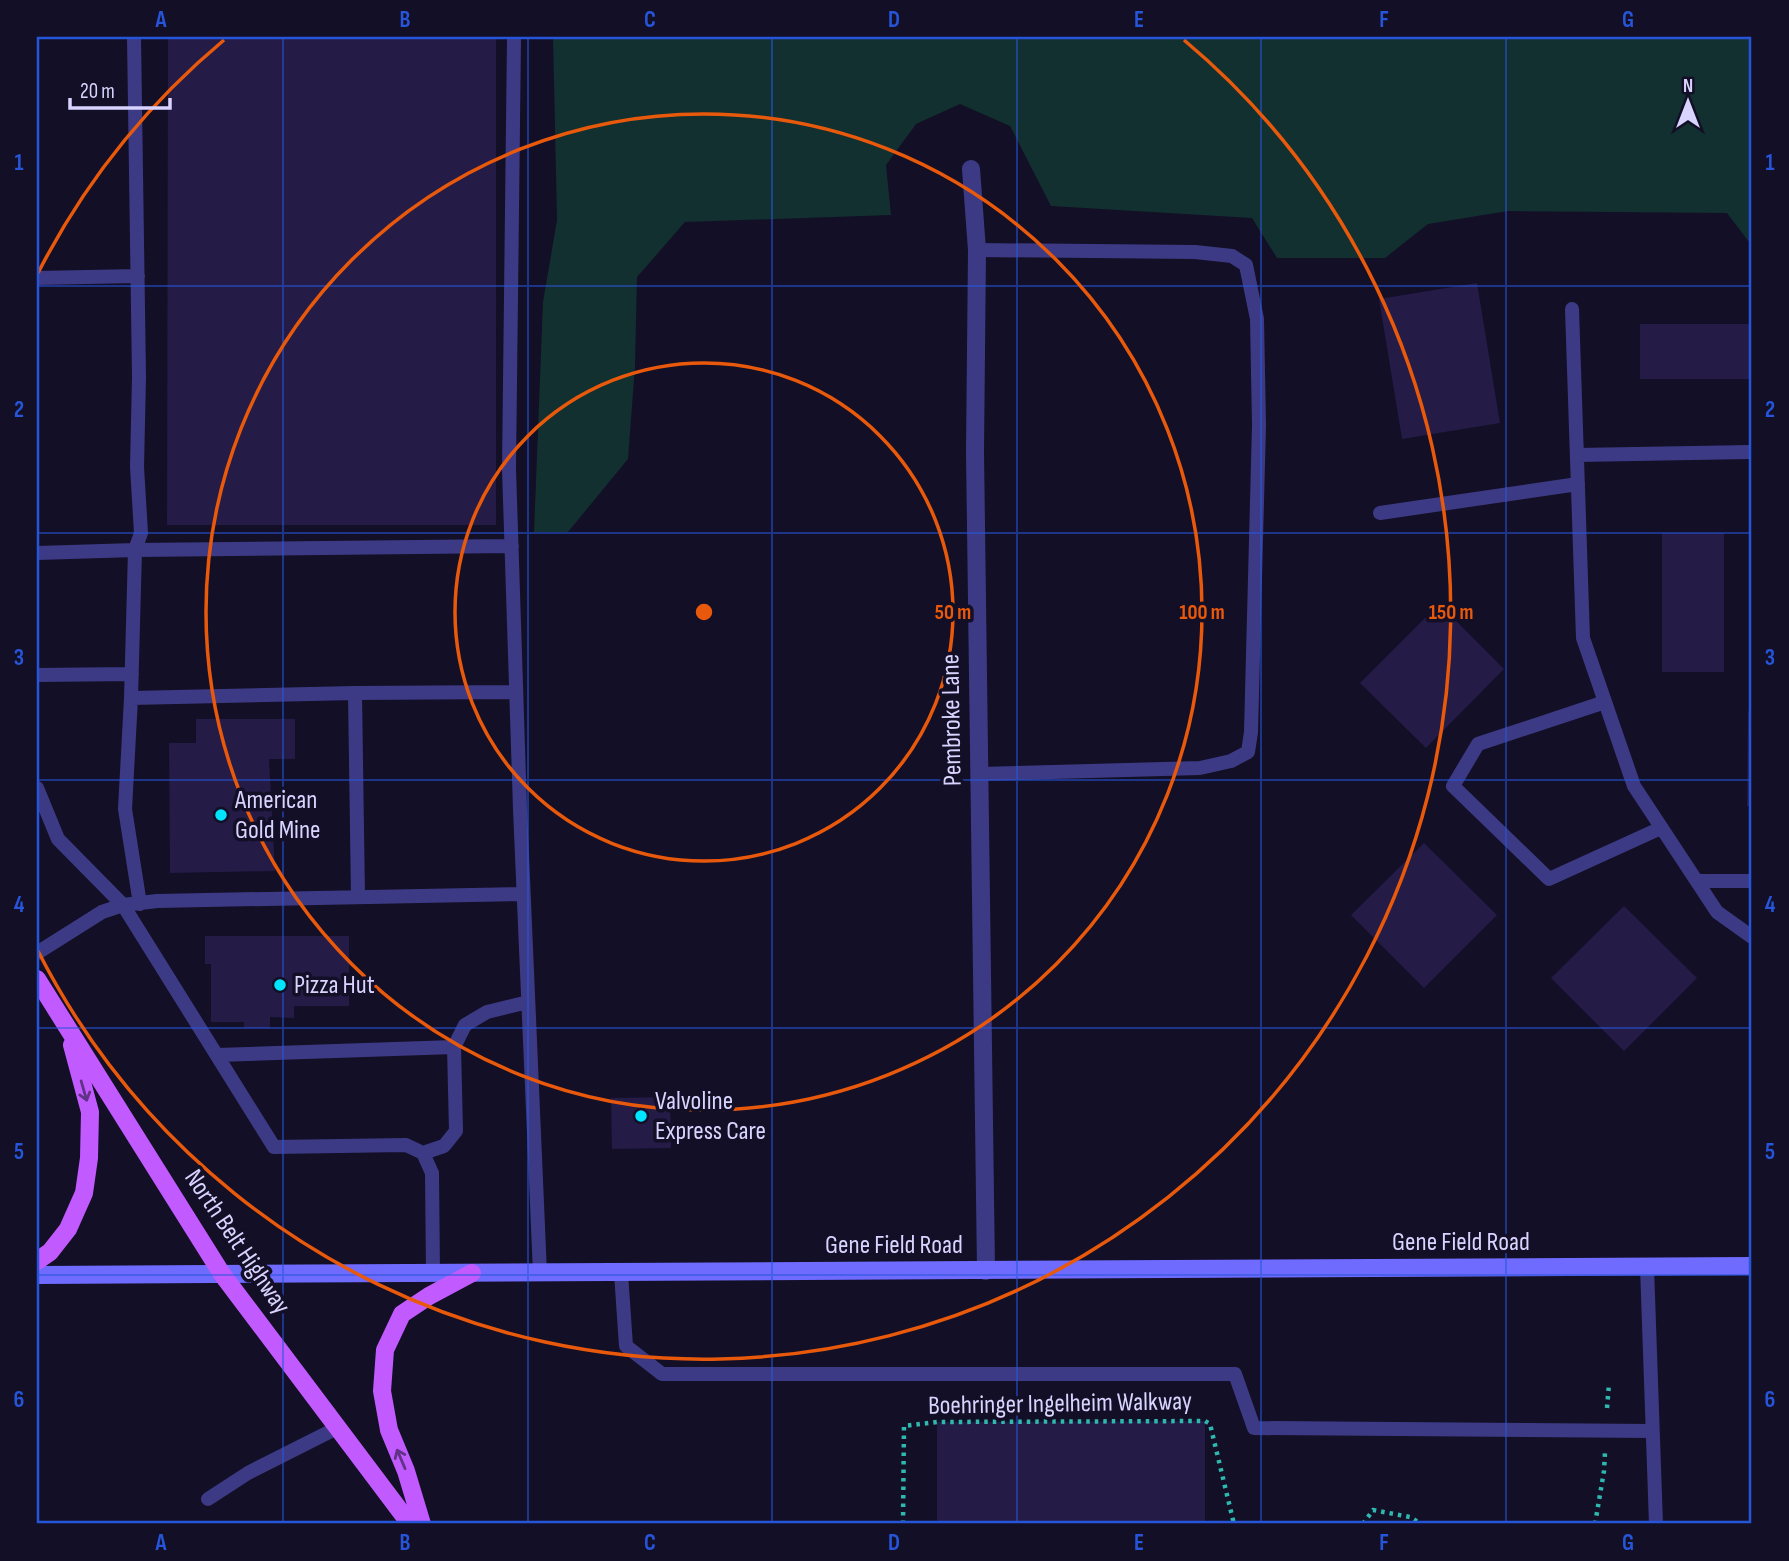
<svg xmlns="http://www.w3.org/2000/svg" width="1789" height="1561" font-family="'Sofia Sans Condensed',sans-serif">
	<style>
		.green { fill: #12302f }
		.building { fill: #241b47 }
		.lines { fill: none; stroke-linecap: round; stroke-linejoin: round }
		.path { stroke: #2fb8b0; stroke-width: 4.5; stroke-dasharray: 3.5 5; stroke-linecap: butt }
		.lane { stroke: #3d3a85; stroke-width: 14 }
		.street { stroke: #3d3a85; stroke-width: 18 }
		.secondary { stroke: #6f6bff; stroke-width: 18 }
		.primary { stroke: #c25bff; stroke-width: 18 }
		.oneway { stroke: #623188 }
		.grid { fill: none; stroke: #2655da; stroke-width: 2; stroke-opacity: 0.55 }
		.ring { fill: none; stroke: #e8590c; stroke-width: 3.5 }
		.poi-dot { fill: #00e5ff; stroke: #130f26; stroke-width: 2.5 }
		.labels { text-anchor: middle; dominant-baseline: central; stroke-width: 7; stroke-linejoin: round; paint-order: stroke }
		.street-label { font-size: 26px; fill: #d9d4ff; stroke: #130f26 }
		.poi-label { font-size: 26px; fill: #d9d4ff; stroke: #130f26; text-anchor: start }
		.centre { fill: #e8590c; stroke: #130f26; stroke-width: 3.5 }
		.ring-label { font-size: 21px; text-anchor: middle; font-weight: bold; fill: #e8590c; stroke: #130f26; stroke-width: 7; stroke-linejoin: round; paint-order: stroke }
		.neatline { fill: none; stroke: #2655da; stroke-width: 2.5 }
		.grid-label { font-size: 23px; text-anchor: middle; font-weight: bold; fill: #2655da }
	</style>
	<rect width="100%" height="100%" fill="#130f26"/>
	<path class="green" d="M553,37H1752V246L1727,213L1508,211L1428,224L1385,258H1277L1252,218L1051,206L1010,126L960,104L916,124L886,165L891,215L685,222L637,277L635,366L628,459L568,532H534L543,302L557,220Z"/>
	<path class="building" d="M168,37H496V525H167Z
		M1477,283L1500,423L1402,439L1379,299Z
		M1640,324H1752V379H1640Z
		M1662,533H1724V672H1662Z
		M1439,604L1504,669L1426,748L1360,683Z
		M1748,711H1752V806H1747Z
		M196,719H295V759H269L275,871L170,873L169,743H196Z
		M1424,843L1497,915L1424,988L1351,915Z
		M1624,906L1697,978L1624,1051L1551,978Z
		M205,936H349V1006H294V1018L270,1017V1028H244V1022H211V964H205Z
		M670,1097L671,1148L612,1149L611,1098Z
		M1205,1421V1524H937V1422Z"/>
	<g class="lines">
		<path class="path" d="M1607,1408L1609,1384
			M903,1524L904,1426L937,1422L1205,1421L1210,1424L1234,1524
			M1363,1524L1373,1510L1410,1517L1421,1524
			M1595,1524L1604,1471L1605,1452"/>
		<path class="lane" d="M134,37L139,377L137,467L141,533L135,550L131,698L125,809L140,904
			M514,37L509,469L520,809L540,1273
			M977,250L1195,252L1232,256L1246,265L1257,319L1259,425L1251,732L1248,752L1231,761L1200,768L979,774
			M37,278L138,276
			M1572,309L1583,638L1634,786L1717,912L1752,937
			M1577,455L1750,452
			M1380,513L1578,484
			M37,553L135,550L512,546
			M37,675L132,674
			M355,693L516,692
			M131,698L355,693L358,897
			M1605,702L1478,744L1453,786L1549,879L1661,828
			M37,788L58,839L123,905L274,1147L406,1145L423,1153L432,1173L433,1273
			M1697,881H1752
			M37,953L102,912L123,905L157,901L523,894
			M454,1047L465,1025L487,1012L528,1002
			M217,1055L454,1047L456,1131L444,1146L423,1153
			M1647,1267L1656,1524
			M621,1273L626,1346L662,1374H1235L1254,1428L1652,1431
			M208,1499L248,1473L337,1428"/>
		<path class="street" d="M971,169L977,250L975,452L986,1271"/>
		<path class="secondary" d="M37,1275L1752,1266"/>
		<path class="primary" d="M37,979L222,1274L410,1524
			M37,1261L50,1252L68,1229L84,1193L89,1158L90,1112L72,1045
			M422,1524L406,1471L389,1430L382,1391L385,1350L402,1314L429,1296L472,1273"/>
	</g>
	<defs><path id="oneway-shaft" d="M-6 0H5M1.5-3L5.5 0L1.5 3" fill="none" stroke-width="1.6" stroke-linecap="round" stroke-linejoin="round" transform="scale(1.75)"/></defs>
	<g class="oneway">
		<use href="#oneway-shaft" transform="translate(84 1091) rotate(74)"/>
		<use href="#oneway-shaft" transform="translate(401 1459) rotate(-113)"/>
	</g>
	<path class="grid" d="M283,37V1524M528,37V1524M772,37V1524M1017,37V1524M1261,37V1524M1506,37V1524M37,286H1752M37,533H1752M37,780H1752M37,1028H1752M37,1275H1752"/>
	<g class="ring">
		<circle cx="704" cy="612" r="249"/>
		<circle cx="704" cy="612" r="498"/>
		<path d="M38 273A747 747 0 0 1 224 40M1184 40A747 747 0 1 1 38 951"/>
	</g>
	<g class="poi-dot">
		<circle cx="221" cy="815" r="7"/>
		<circle cx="280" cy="985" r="7"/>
		<circle cx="641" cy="1116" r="7"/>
	</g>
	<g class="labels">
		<g class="street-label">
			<text transform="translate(952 720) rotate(-91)">Pembroke Lane</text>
			<text transform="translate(237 1242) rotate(56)">North Belt Highway</text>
			<text x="1461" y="1242">Gene Field Road</text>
			<text x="894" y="1245">Gene Field Road</text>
			<text transform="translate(1060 1404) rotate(-1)">Boehringer Ingelheim Walkway</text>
		</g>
		<g class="poi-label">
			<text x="235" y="800">American<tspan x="235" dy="30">Gold Mine</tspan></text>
			<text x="294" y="985">Pizza Hut</text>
			<text x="655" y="1101">Valvoline<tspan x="655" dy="30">Express Care</tspan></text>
		</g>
	</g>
	<circle cx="704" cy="612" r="10" class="centre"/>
	<g class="ring-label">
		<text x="953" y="619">50 m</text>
		<text x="1202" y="619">100 m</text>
		<text x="1451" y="619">150 m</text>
	</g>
	<rect width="1789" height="1561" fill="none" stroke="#130f26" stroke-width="77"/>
	<g transform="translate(1688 102)" stroke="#130f26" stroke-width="5" paint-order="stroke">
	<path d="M0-5L12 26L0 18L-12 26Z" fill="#d9d4ff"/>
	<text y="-10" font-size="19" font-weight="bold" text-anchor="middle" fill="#d9d4ff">N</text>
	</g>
	<path d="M70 98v10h100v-10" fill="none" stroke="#d9d4ff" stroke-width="3.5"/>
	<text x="80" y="98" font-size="21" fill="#d9d4ff" stroke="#130f26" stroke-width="5" paint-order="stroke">20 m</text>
	<rect x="38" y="38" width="1712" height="1484" class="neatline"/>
	<g class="grid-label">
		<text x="161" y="27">A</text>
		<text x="405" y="27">B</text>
		<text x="650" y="27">C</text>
		<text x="894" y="27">D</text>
		<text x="1139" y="27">E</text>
		<text x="1384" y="27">F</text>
		<text x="1628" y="27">G</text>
		<text x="19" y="170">1</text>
		<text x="1770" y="170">1</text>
		<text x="19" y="417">2</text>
		<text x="1770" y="417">2</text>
		<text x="19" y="665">3</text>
		<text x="1770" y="665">3</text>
		<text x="19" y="912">4</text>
		<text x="1770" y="912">4</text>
		<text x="19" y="1159">5</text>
		<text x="1770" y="1159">5</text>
		<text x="19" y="1407">6</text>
		<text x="1770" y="1407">6</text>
		<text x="161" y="1550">A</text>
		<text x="405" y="1550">B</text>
		<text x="650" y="1550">C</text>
		<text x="894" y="1550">D</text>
		<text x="1139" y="1550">E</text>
		<text x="1384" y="1550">F</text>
		<text x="1628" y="1550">G</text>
	</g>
</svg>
